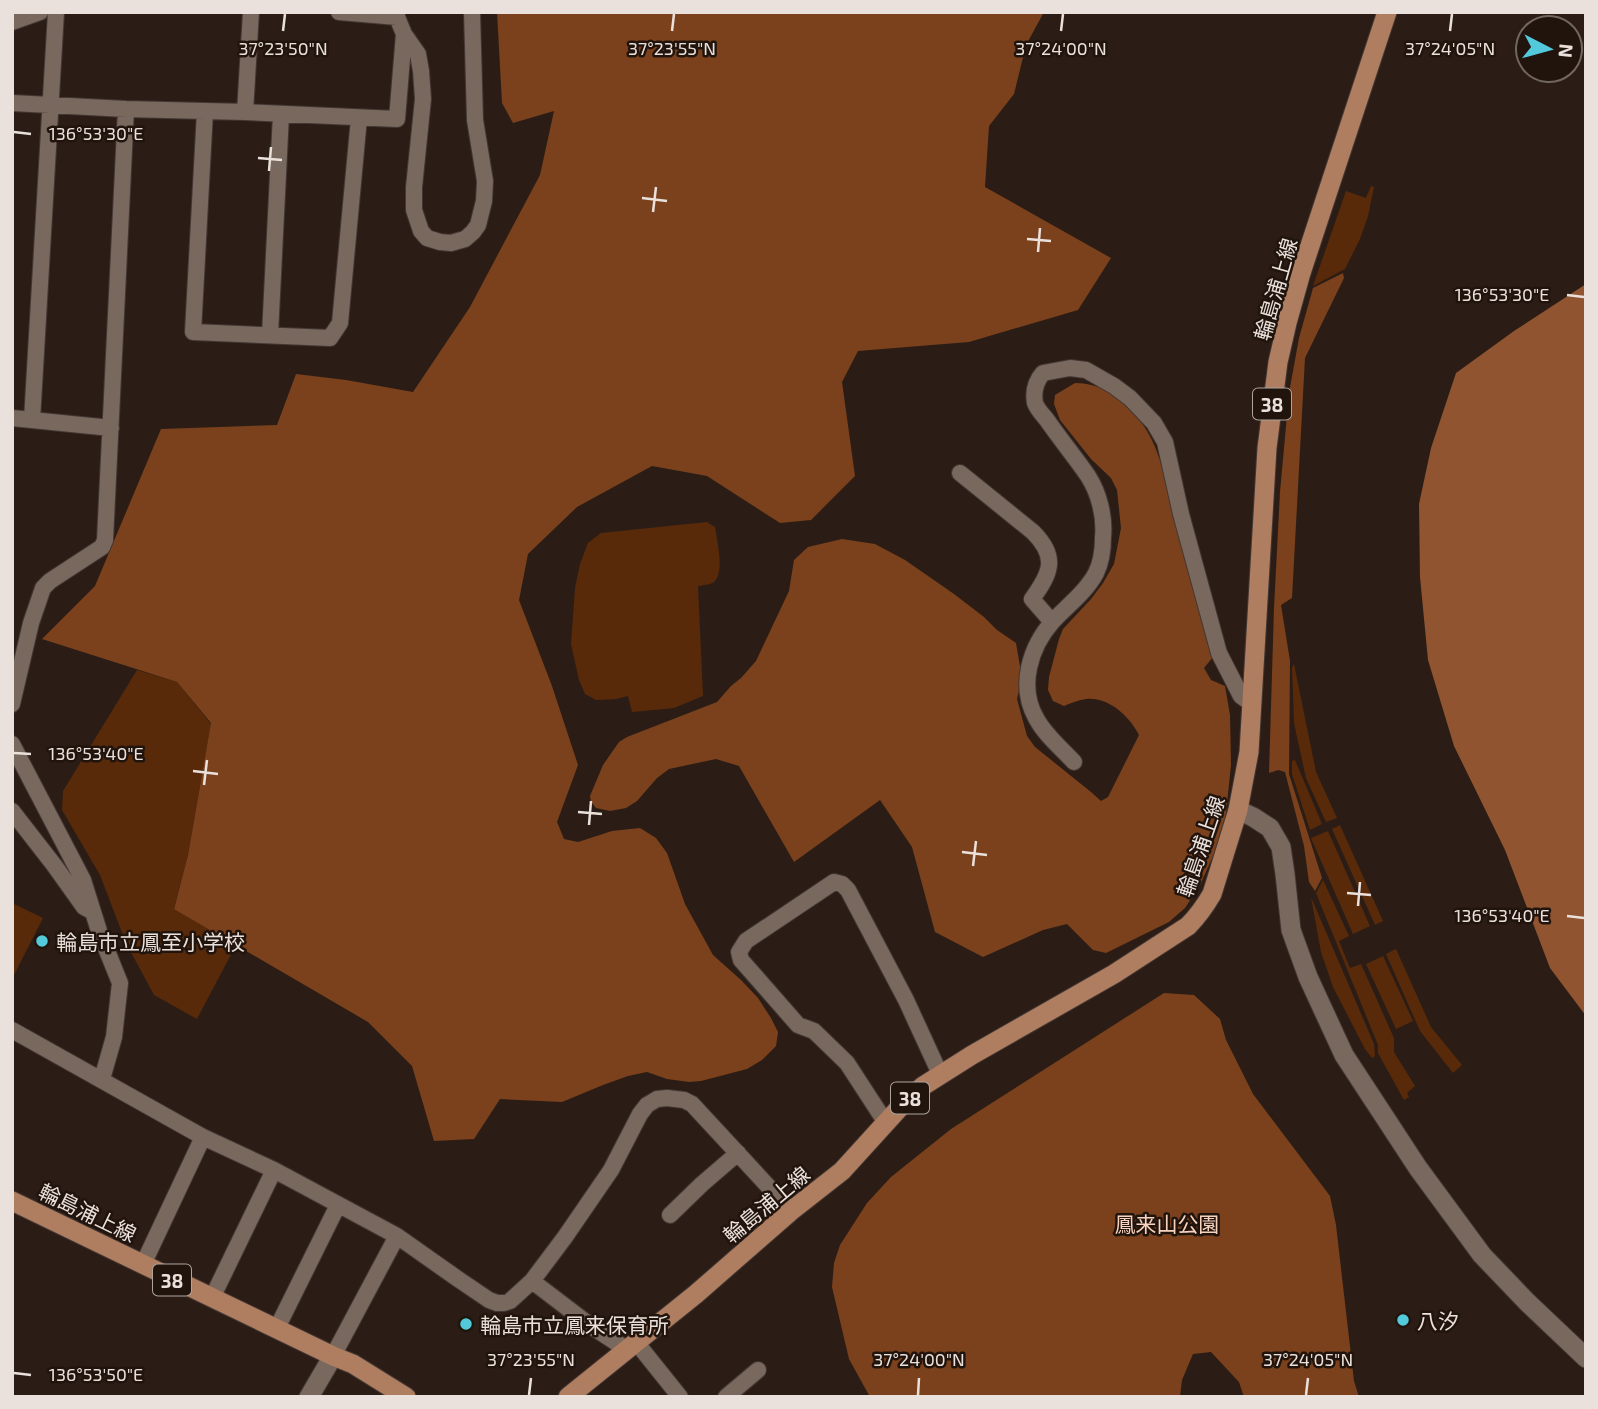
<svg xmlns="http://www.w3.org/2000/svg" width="1598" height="1409" font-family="'Exo 2','Noto Sans JP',sans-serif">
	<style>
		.green { fill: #582a0a }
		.forest { fill: #7a411c }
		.water { fill: #905430 }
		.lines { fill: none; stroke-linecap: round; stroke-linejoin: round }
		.minor-casing { stroke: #433733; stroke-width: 18 }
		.tertiary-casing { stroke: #433733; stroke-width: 21 }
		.secondary-casing { stroke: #433733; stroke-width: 21 }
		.primary-casing { stroke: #433733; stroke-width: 21 }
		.minor { stroke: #78685e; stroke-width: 16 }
		.tertiary { stroke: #78685e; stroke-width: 19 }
		.secondary { stroke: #78685e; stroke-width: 19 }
		.primary { stroke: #af7d60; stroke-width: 19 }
		.ticks { fill: none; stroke: #ebe1dc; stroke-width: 2.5 }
		.poi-dot { fill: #53cadc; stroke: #21140d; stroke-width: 2.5 }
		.labels { text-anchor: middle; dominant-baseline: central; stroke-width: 5; stroke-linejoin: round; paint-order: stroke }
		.shield { fill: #21140d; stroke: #aea49e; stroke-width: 2 }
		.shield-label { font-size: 19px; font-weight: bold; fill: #ebe1dc }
		.street-label { font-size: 21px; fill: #ebe1dc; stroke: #21140d }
		.poi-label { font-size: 21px; fill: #ebe1dc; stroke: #21140d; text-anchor: start }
		.park-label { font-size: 21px; fill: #f7d2be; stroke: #21140d }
		.ticks-label { font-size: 18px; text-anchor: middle; fill: #ebe1dc; stroke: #21140d; stroke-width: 5; stroke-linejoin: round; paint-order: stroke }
	</style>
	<rect width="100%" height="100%" fill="#2b1d16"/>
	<path class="green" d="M1371,186L1374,187L1368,216L1360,239L1345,269L1313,286L1346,191L1366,198Z
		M707,522L715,527C717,541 725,572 714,582C710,585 702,585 698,586L703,696L674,708L632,712L628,696L616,699L596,700L585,694L579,680L571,644L575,588L580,564L588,543L601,533Z
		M1294,664L1316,772L1337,818L1326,822L1306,778L1294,723L1292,668Z
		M137,670L177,682L211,724L188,855L174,908L236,945L197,1019L154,995L126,943L100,875L62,810L63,791Z
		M1295,760L1322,824L1310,830L1292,774V761Z
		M1340,825L1383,921L1375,925L1332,829Z
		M1328,831L1370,926L1353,934L1311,838Z
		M1323,880L1349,936L1339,941L1350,968L1361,964L1394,1038V1052L1415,1086L1407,1093L1409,1097L1404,1100L1378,1053V1045L1316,893Z
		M1311,897L1374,1044L1375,1056L1372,1058L1365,1049L1333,987L1321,952Z
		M12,903L43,918L12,979Z
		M1396,949L1431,1027L1462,1065L1453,1073L1420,1031L1386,954Z
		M1383,956L1413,1021L1396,1029L1366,964Z"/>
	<path class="forest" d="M497,12H1044L1026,45L1014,94L989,126L985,187L1111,258L1078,310L969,342L858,351L842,382L855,476L811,520L780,523L707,476L652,466L577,507L528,554L519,600L552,686L578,765L557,822L564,839L578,842L612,831L640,828L656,838L667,853L685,904L713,955L741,980L758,998L771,1018L778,1032L776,1046L762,1060L747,1069L701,1081L689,1082L667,1079L647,1072L628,1076L603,1085L562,1102L500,1099L474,1139L434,1141L412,1066L368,1022L174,909L188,855L211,723L177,682L42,639L95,586L161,429L277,425L296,374L346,380L413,392L470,307L540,175L554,111L513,123L502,103Z
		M1343,273L1344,278L1305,358L1292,598L1281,605L1290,661L1289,774L1322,878L1315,891L1309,882L1304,846L1285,772L1278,770L1269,773L1274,608L1280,492L1289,393L1299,338L1313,288Z
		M1075,383C1107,383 1131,405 1147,431C1160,452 1166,483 1173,507C1187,557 1200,607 1213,657L1204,668L1211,680L1225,686L1230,715L1231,765L1225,823L1219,843L1200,885L1185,908L1169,922L1106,953L1093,950L1067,924L1043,930L983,957L935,932L912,847L880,800L794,862L739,766L716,759L669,769L657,778L637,801L626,808L610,811L596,808L591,802L590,796L598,777L603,765L619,742L627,737L717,702L731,686L741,678L756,661L789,591L794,560L808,547L842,539L875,544L905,560L954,594L984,617L997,630L1016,643L1022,678L1017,699L1027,736L1035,747L1091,792L1101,801L1108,797L1139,735C1129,716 1109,697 1086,699C1079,700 1071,703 1064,706L1053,701L1048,690L1049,677L1059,639L1063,629L1091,599L1103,583L1114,564L1121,528L1117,490L1111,478L1091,459L1060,420L1054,404L1055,395Z
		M1164,993L1194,995L1220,1019L1226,1040L1253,1094L1330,1196L1336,1225L1354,1381L1359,1397H1244L1239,1382L1211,1352L1193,1354L1182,1380L1180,1397H870L849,1359L832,1287L834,1263L840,1245L867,1203L891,1177L951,1129Z"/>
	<path class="water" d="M1586,284V1016L1550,968L1505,850L1454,746L1428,660L1420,577L1419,504L1431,448L1456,373L1514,331Z"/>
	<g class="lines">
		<defs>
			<path id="minor" d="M339,12L397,17
				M397,12V17L404,34L418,54L421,71L423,99L414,187V210L421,231L427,238L440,242L451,243L465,239L473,232L478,225L484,201L485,181L475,120L472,12
				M12,22L40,12
				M12,103L126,109L245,112L397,119L404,34
				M205,111L193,332L330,338L340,323L359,118
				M245,112L251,12
				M270,335L281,114
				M12,418L111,428
				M32,420L56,12
				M960,473L1033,532C1058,557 1051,573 1032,599L1052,622
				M12,704L31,623L43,588L50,581L102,547L105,540L126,109
				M12,744L83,880L99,931L120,983L114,1037L102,1079
				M1074,762C1061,748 1045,735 1036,718C1018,686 1030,647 1053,621C1067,606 1086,592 1096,573C1101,563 1103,548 1103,537C1105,517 1099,493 1088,476C1075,457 1060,439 1047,420C1043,415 1037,409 1035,403C1033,392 1036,381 1043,373L1070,368L1086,370L1114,386L1130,398L1154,423L1165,442L1181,514L1219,653L1241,696L1252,704
				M12,811L54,865L84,907L93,912
				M12,1030L203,1137L274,1170L397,1236L458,1279L489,1300L497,1303H504L510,1301L532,1281L565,1237L611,1170L640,1114L647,1105L657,1099L667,1098L684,1100L692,1104L791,1211
				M886,1123L847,1063L814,1031L798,1025L741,960L739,952L746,941L834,882L842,884L848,890L906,1000L940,1074
				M670,1215L702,1184L738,1153
				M140,1262L147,1256L203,1137
				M532,1281L591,1326L626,1349
				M212,1298L274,1170
				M277,1328L338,1205
				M636,1342L680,1397
				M333,1356L397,1236
				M726,1397L758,1370"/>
			<path id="tertiary" d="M1238,810L1253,817L1270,828L1281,847L1285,874L1291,930L1308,977L1344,1055L1418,1168L1482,1255L1527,1302L1586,1358"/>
			<path id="secondary" d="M309,1397L333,1356"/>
			<path id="primary" d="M12,1201L333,1356L353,1364L406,1397
				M568,1397L696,1294L791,1211L842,1171L902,1105L923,1086L972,1055L1114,974L1188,926C1198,916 1205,906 1212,894L1238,810L1249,752L1267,448L1278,362L1287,323L1301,273L1387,12"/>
		</defs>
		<use href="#minor" class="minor-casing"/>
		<use href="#tertiary" class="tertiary-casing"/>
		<use href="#secondary" class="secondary-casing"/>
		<use href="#primary" class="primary-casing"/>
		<use href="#minor" class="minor"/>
		<use href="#tertiary" class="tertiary"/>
		<use href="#secondary" class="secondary"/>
		<use href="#primary" class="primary"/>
	</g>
	<path class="ticks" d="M283,31L285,14M672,31L674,14M1061,31L1063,14M1450,31L1452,14M14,132L31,134M258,158L282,160M269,171L271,147M642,198L667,201M653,212L656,187M1027,239L1051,241M1038,252L1040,228M1567,295L1584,297M14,753L31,754M193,771L218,774M204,785L207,760M578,812L602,814M589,825L591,801M962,852L987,855M973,866L976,841M1347,893L1371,895M1358,906L1360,882M1567,916L1584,918M14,1373L31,1375M529,1395L531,1378M918,1395L919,1378M1306,1395L1308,1378"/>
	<g class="poi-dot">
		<circle cx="42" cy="941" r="7"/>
		<circle cx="1403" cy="1320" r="7"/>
		<circle cx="466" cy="1324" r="7"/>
	</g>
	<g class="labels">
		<g class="shield">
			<rect x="1253" y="388.5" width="38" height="31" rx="5"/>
			<rect x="891" y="1082.5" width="38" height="31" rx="5"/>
			<rect x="153" y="1264.5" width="38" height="31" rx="5"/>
		</g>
		<g class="shield-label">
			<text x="1272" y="404">38</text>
			<text x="910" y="1098">38</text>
			<text x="172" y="1280">38</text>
		</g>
		<g class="street-label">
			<text transform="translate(1275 289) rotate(-74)">輪島浦上線</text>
			<text transform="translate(1200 846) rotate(-71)">輪島浦上線</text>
			<text transform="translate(766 1204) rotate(-40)">輪島浦上線</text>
			<text transform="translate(88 1212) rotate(26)">輪島浦上線</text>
		</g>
		<g class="poi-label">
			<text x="56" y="941">輪島市立鳳至小学校</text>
			<text x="1417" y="1320">八汐</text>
			<text x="480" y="1324">輪島市立鳳来保育所</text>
		</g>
		<g class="park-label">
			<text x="1167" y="1223">鳳来山公園</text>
		</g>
	</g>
	<g class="ticks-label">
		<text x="283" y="55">37°23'50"N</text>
		<text x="672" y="55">37°23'55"N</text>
		<text x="1061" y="55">37°24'00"N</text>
		<text x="1450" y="55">37°24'05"N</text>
		<text x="96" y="140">136°53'30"E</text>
		<text x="1502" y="301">136°53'30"E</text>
		<text x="96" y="760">136°53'40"E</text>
		<text x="1502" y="922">136°53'40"E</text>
		<text x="531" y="1366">37°23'55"N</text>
		<text x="919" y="1366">37°24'00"N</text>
		<text x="1308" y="1366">37°24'05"N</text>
		<text x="96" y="1381">136°53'50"E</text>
	</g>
	<rect width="1598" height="1409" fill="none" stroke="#ebe1dc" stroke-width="28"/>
	<g transform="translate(1549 49) rotate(96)"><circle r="33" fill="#21140d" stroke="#726660" stroke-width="2"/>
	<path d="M0-5L12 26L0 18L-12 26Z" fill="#53cadc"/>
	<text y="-10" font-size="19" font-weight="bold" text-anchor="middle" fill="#ebe1dc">N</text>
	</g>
</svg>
